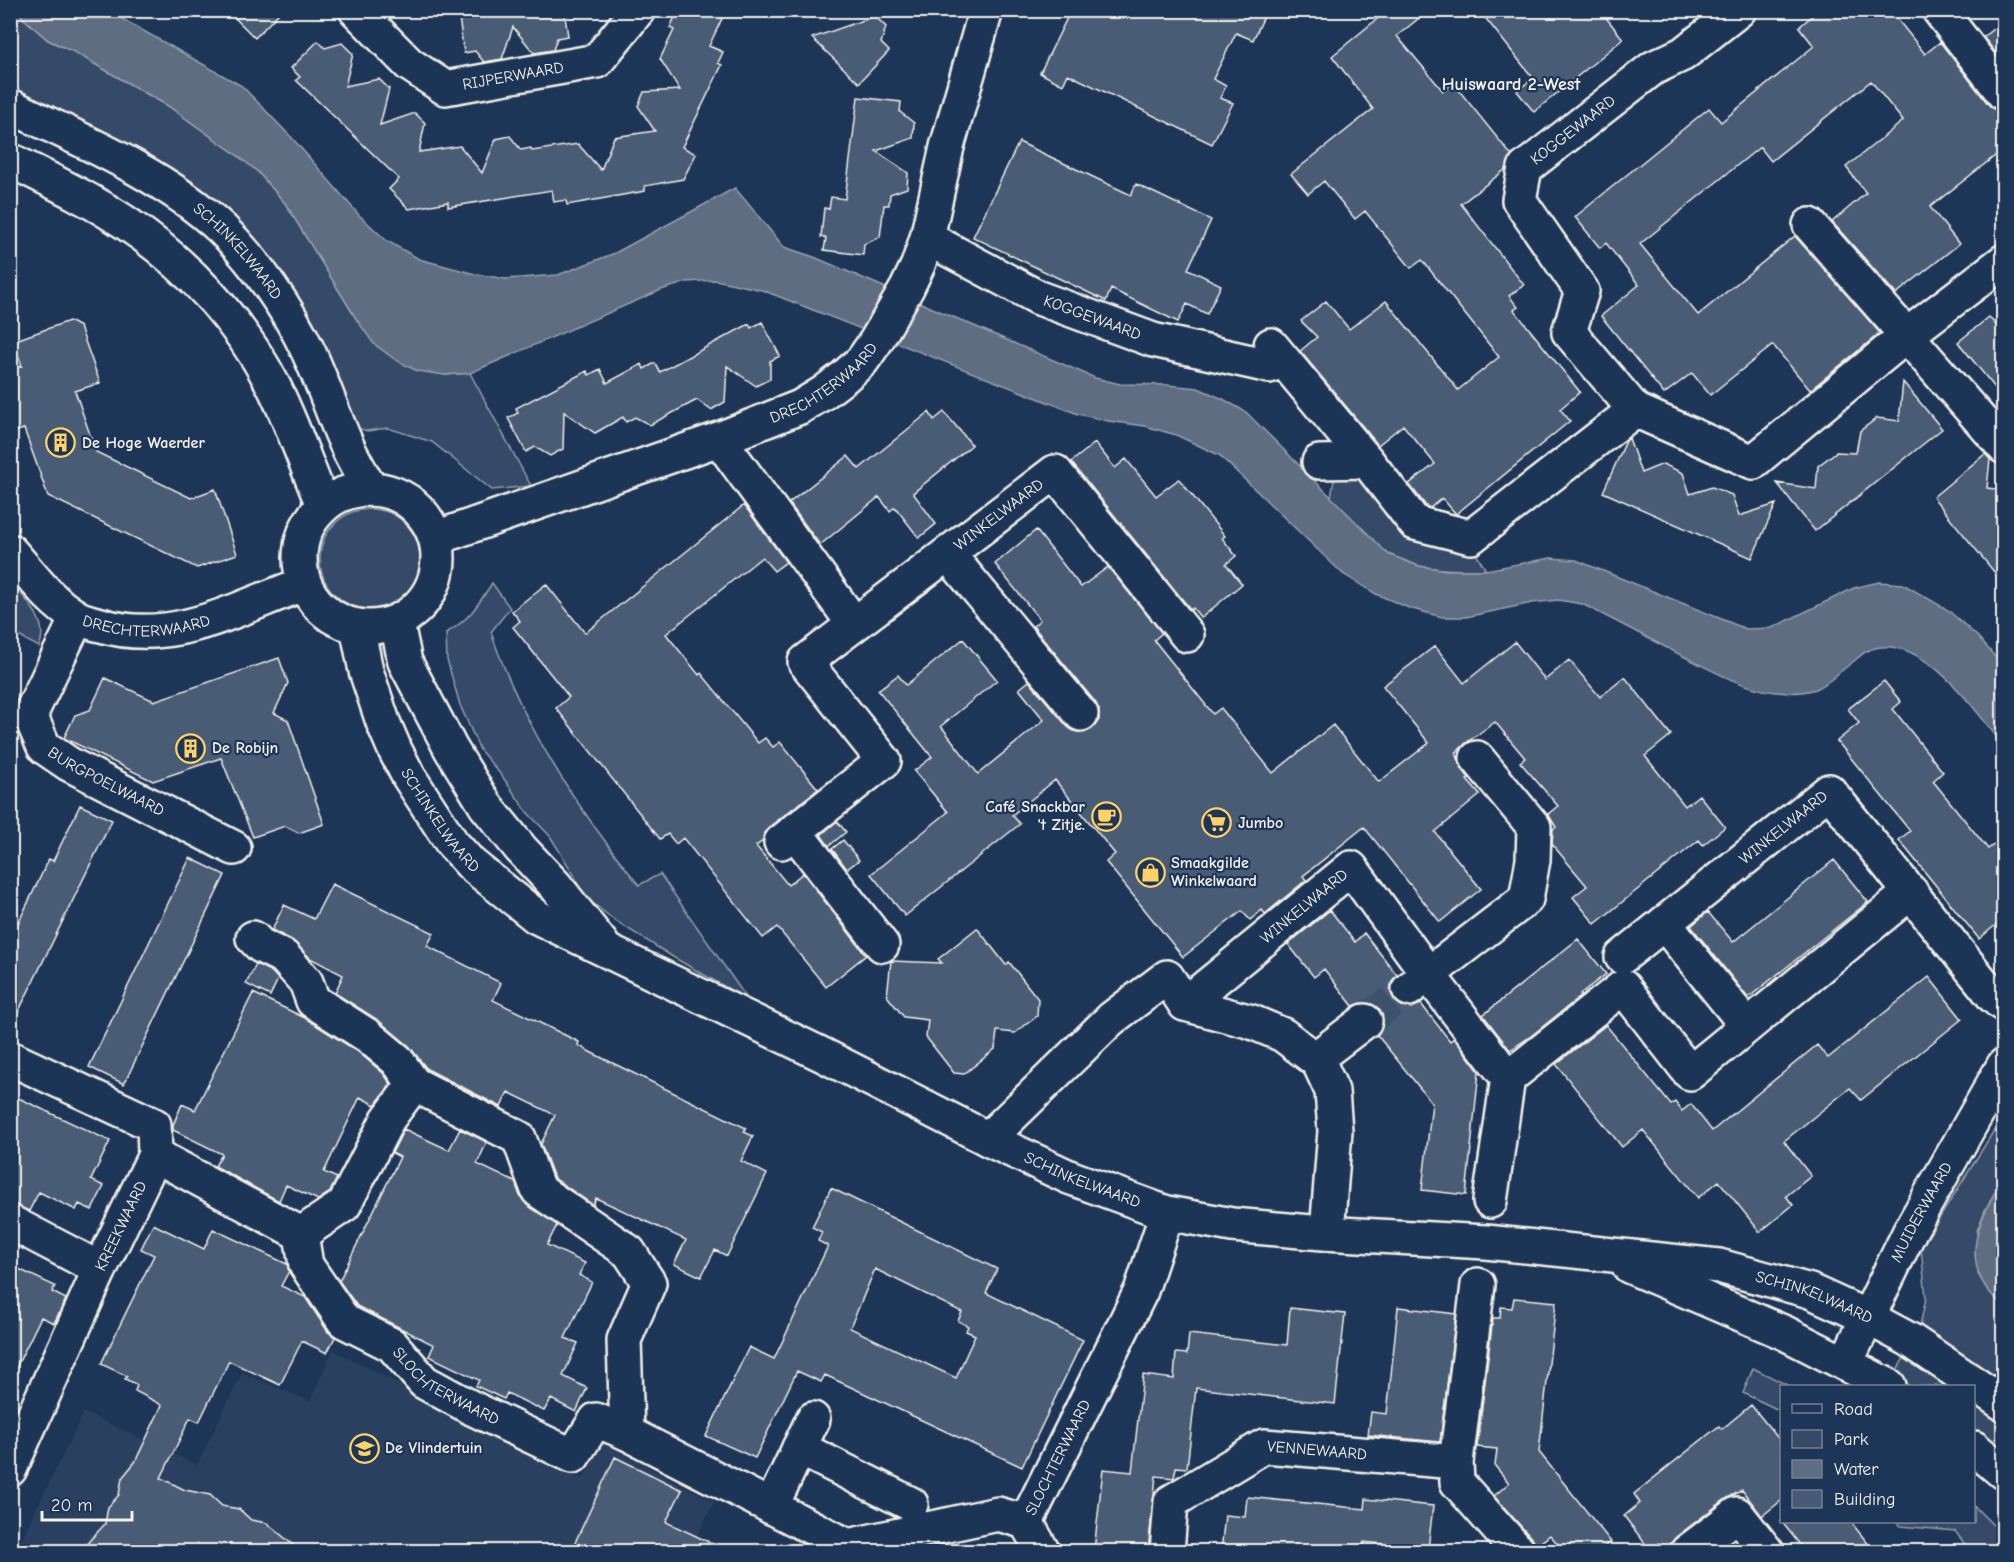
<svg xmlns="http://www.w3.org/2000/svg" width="2014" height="1562" font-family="'Comic Neue',sans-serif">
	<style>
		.built { fill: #2a4060 }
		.green { fill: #354a67; stroke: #949ea8; stroke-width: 1.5 }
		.water { fill: #5e6d82; stroke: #9aa2ab; stroke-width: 1.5 }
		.building { fill: #485b74; stroke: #f4f1e8; stroke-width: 1.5; fill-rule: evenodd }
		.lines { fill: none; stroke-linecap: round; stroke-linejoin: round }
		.minor-tunnel { stroke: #3d516d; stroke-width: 33; stroke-dasharray: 33 16; stroke-linecap: butt }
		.minor-casing { stroke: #f4f1e8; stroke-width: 38 }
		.minor { stroke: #1d3557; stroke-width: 33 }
		.labels { text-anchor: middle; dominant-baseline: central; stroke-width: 4.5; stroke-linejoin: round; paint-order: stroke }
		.street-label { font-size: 16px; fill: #f4f1e8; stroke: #1d3557 }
		.poi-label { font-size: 16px; font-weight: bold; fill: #f4f1e8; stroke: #1d3557; text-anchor: start }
		.neighbourhood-label { font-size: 18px; font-weight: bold; fill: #f4f1e8; stroke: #1d3557 }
	</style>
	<rect width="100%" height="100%" fill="#1d3557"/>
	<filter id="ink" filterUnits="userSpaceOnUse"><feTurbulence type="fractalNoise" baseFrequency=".0167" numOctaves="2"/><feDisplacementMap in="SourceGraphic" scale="12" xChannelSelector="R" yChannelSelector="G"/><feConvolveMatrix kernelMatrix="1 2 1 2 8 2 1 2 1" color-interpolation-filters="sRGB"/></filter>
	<g filter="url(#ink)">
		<path class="built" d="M333,1350L583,1479L603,1443L714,1502L690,1551L15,1552L84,1412L197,1465L242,1373L310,1401Z"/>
		<path class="green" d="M10,11H18L23,18L48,40L74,52L168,106L233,152L257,171L285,203L357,320L445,375L470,373L531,486L492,490L432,442L388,428L367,431L351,426L280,281L11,97Z
			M1340,444L1469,542L1486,570C1457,570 1412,571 1387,553C1366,538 1349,516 1331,498Z
			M320 559a50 50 0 1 1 100 0a50 50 0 1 1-100 0Z
			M10,582C26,599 50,622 39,647L11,632Z
			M492,583L510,608L491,632C522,725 577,808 639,885L660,874L748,1000L673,957L614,920L583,895L573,873L550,836L527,812L502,776L480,750L460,705L447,660L446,633C469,620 478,605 492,583Z
			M2003,1116V1178L1985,1210L1977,1231L1978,1274L1987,1289L2003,1305V1382L1920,1326L1926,1298L1921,1248Z
			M1904,1358L1954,1386H1910L1894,1375Z
			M1753,1368L1789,1386H1782L1781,1411L1743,1393Z
			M1974,1398L2003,1421V1454L1974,1432Z
			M1974,1506L2003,1535V1551H1970L1955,1531L1901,1526L1897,1522H1974Z"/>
		<path class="water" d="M18,11H108L242,86L293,139L359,215L387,241L419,259L475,274L506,279L558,275L615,253L735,188L784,247L814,257L1095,378L1120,384L1168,385L1198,388L1223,399L1246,412L1388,554L1419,566L1447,570H1486L1551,558L1576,560L1746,629L1772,628L1854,588L1879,582L1903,584L1948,610L1978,637L2003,666V745C1976,711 1919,627 1867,651C1861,654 1855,661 1849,665C1839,672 1827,685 1816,689C1804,693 1788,693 1776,692C1743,689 1712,670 1683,656C1649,639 1616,621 1582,604L1558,600L1532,603L1466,617H1442L1409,608L1376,594L1343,574L1219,455L1176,435L1145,426L1108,421L1078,414L762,290L716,280L687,282L661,290L470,373L445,375L417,371L396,360L374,344L357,320L285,203L257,171L233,152L168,106L74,52L48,40L23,18Z
			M2003,1178V1305C1955,1267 1978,1221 2003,1178Z"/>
		<path class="building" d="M227,10H282L255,38Z
			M458,10H564L568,36L557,38L553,50L534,53L513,27L502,59L484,62L475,51L464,53Z
			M678,10H726L709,46L723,52L718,63L722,65L682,147L696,154L683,179L645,186V191L567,205L566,200L554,202L552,190L448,207V202L409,209L389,189L399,179L296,80L300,77L291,68L318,41L325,48L342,43L353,54L345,86L379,79L389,89L380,125L415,113L425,123L419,152L460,146L482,173L496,139L510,136L521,150L531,148L532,151L578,144L601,170L614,137L655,131L638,106L644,92L680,90L660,59L674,30L670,28Z
			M1071,10H1084L1096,16L1099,10H1267L1253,40L1236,33L1213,79L1226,86L1220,98L1233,103L1212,144L1068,74L1063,85L1040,73Z
			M1388,10H1429L1397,36L1443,91L1453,83L1512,156L1506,169L1461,204L1524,285L1509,296L1518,307L1514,310L1580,392L1560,409L1570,421L1456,514L1442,498L1430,508L1426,506L1409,484L1435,464L1403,425L1378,445L1300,351L1317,337L1301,321L1326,301L1349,329L1386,301L1458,390L1499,357L1422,260L1411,268L1365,211L1355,219L1324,181L1308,194L1291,174L1373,109L1332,56Z
			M1479,10H1600L1623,39L1534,112L1517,91L1533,78Z
			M1819,10H1890L1925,54L1940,42L1989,105L1996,111L2004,112V149L1930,207L1959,244L1896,294L1832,222L1866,193L1846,167L1903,121L1871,81L1771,161L1760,147L1640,244L1698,315L1795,236L1880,333L1810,390L1773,345L1710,395L1692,373L1664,394L1601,316L1639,285L1606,243L1600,248L1575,217L1709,108L1721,122L1814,46L1799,27Z
			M875,16L886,27L881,43L889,51L859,83L812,38Z
			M2004,20V63L1983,37Z
			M858,97L901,102L900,112L914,123L913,138L876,151L908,173L907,188L890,194L889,205H884L880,237L864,244L863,255L824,250L826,238L821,237L824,208L829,209L831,197L845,199Z
			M1019,142L1131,195L1136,184L1211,220L1188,269L1221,285L1207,314L1187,304L1178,322L1111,289L1106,301L973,237Z
			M1989,317L2004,334V399L1958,342Z
			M69,321L80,327L100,383L75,391L96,452L191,498L215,489L237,554L197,568L48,496L24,429L10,433V369L22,366L13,341Z
			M762,322L780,356L770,361V379L756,386L727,366L725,402L711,410L697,400L650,425L635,417L626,422L623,417L595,433L564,412L563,449L550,456L535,447L526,452L508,418L518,413L516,408L587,371L589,375L600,369L607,383L642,364L644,369L655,363L660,372L749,324L751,328Z
			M1903,382L1942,429L1815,531L1777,483L1816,489L1818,466L1836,452L1856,453L1860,431L1877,418L1899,421Z
			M929,412L934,420L944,412L972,445L913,493L936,524L919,538L895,507L890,511L879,497L820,545L789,503L848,456L859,469Z
			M1629,438L1641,473L1663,464L1683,473L1690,494L1712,487L1732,495L1739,516L1776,504L1752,558L1603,492L1626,441Z
			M1095,443L1115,468L1126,459L1156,496L1179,479L1225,536L1222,538L1236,556L1226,564L1242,584L1201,618L1193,608L1191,610L1071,462Z
			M1985,454L1990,459L1987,488L2004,490V584L1933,497Z
			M744,505L786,562L774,571L762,557L666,634L699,675L701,673L758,743L765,738L773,747L780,742L818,789L769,827L764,835L763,841L756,846L788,885L803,873L866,955L826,987L777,927L763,938L683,838L676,844L668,834L660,839L556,708L569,697L513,627L520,621L512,611L546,584L585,633Z
			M1036,530L1081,587L1108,567L1162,633L1154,640L1213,714L1221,708L1273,773L1333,725L1379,782L1429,743L1383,686L1435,646L1464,683L1515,642L1545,680L1569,660L1600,697L1625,677L1671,735L1645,756L1685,806L1699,795L1725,827L1703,845L1699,840L1595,924L1573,897L1587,886L1552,844L1553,829L1556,827L1548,814L1558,806L1520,762L1525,758L1495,722L1466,743L1456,753L1462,769L1469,778L1467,780L1480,795L1435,832L1481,889L1440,922L1364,827L1303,876L1306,880L1265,914L1262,910L1250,920L1242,911L1183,957L1106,862L1115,854L1055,780L1012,815L1020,824L905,916L871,874L948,812L914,771L932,757L878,690L898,675L906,685L963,639L997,680L941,726L978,774L1044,720L1019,689L1029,681L1067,726L1074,731L1084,733L1092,729L1099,720V710L1095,702L1033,626L1040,620L995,564Z
			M279,658L288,683L274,713L288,720L324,824L299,833L285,826L253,837L221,758L153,781L64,738L75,715L90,710L105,678L154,701Z
			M1884,681L1901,702L1893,709L1943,772L1933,781L1988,849L2004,837V918L1979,939L1899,840L1910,831L1837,741L1859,723L1848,709Z
			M80,805L112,820L10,1029V940L49,859L53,861Z
			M837,821L846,832L829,846L821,835Z
			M843,840L859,860L847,869L832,849Z
			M190,858L225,875L124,1084L89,1067Z
			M1834,860L1868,902L1748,998L1691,926L1708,912L1733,942Z
			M332,884L434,933L427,946L501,983L493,1000L579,1042L578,1045L590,1052L746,1128L744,1132L753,1136L741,1161L767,1174L727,1256L715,1250L701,1277L674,1264L686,1240L596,1198L593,1205L554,1178L541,1144L555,1115L508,1092L501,1107L427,1069L409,1046L378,1020L335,993L343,975L310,958L292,940L272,930L284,905L314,919Z
			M1330,910L1355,942L1364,933L1397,975L1392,981L1390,991L1395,1001L1402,1006L1411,1008L1421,1004L1450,1041L1454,1038L1479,1071L1466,1195L1422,1190L1432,1103L1377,1035L1382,1028L1384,1019L1380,1010L1372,1004L1362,1003L1353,1006L1324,969L1314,977L1288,944Z
			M977,928L1006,965L1009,962L1038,999L1037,1016L1015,1033L997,1031L995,1049L964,1074L954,1073L926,1037L928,1020L904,1017L887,996L891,961L942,963L938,959Z
			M1578,939L1606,974L1580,994L1581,996L1531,1036L1510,1050L1483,1015Z
			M256,964L272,972L278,979L270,996L246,984Z
			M1929,977L1962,1019L1861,1100L1850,1088L1784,1141L1811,1176L1786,1196L1793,1205L1760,1232L1719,1181L1698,1198L1643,1130L1622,1147L1556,1064L1606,1025L1671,1105L1675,1102L1682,1111L1691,1104L1712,1131L1817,1045L1828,1058Z
			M253,993L305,1018L357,1051L383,1073L391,1084L375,1105L360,1097L324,1172L337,1178L330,1192L318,1200L286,1185L279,1201L215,1166L222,1154L173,1130V1125L182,1104L195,1110Z
			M10,1094L110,1141L91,1180L104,1186L92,1210L79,1204L76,1210L39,1192L29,1211L10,1203Z
			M404,1129L449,1150L460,1129L485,1141L486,1144L477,1164L515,1182L520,1196L527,1205L557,1225L547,1245L585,1263L579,1275L592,1282L565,1338L578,1343L563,1376L587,1388L576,1412L551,1399L544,1411L507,1393L504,1399L476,1386L479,1380L429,1356L434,1345L357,1306L339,1281L400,1157L392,1153Z
			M831,1188L997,1269L986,1293L1083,1340L1022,1467L825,1375L821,1382L797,1371L755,1458L706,1436L749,1347L774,1359L828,1246L818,1241L822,1232L812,1227ZM875,1269L962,1312L958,1321L968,1326L966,1331L975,1335L956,1378L850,1328Z
			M153,1224L204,1249L213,1229L287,1264L289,1271L281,1286L305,1297L328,1332L335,1337L327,1353L302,1341L280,1385L229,1361L199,1422L190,1418L161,1478L185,1490L210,1495L222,1506L239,1509L251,1520L267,1523L300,1551H80L105,1524L108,1507L119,1495L122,1478L135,1462L162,1405L135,1391L137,1385L125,1379L127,1376L101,1364L154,1255L141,1249Z
			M10,1265L55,1286L52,1292L66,1299L54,1323L41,1317L10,1380Z
			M1514,1298L1556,1302L1539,1452L1611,1542L1598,1551H1564L1550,1535L1536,1546L1533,1540L1494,1496L1509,1483L1495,1466L1497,1449L1477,1447L1493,1318H1500L1501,1307L1512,1308Z
			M1398,1307L1456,1314L1440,1442L1368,1435L1371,1412L1387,1414Z
			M1290,1308L1345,1314L1335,1404L1196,1388L1187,1468L1176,1467L1174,1478L1156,1476L1148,1551H1094L1103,1469L1132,1472L1143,1375L1174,1379L1176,1353L1187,1354L1189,1334L1287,1345Z
			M1751,1405L1782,1443V1500L1762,1516L1742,1490L1726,1499L1676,1537L1666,1551L1659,1543L1650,1550L1624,1516L1640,1503L1634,1494L1719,1426L1722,1429Z
			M615,1457L682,1490L666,1522L728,1551H571Z
			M1247,1497L1365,1509L1366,1499L1433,1506L1428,1549L1364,1542L1363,1551H1221L1225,1515L1245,1517Z
			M1781,1521H1850L1874,1551H1805Z"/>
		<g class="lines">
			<path class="minor-tunnel" d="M1365,1021L1409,989"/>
			<defs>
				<g id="minor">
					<path id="s1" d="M356,10L409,64L445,88L597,61L638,10"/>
					<path d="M1739,10L1683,54L1653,68L1525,168L1519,200L1582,291L1569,332L1635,410L1753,462L1907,335L2004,261"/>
					<path d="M1939,10L2004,94"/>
					<path id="s2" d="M10,106C81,140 165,175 222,229C255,261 289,310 308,351C324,384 334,419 350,452C356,464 363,476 370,488"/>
					<path d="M10,160C50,180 90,199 126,223C187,264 238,319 272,383C292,422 306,465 323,505"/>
					<path d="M1810,225L2004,447"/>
					<path id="s3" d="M927,238L1039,298L1153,340L1269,366"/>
					<path d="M1271,345L1367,461L1415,523L1471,537L1635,410"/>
					<path d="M719,439L854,624"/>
					<path d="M1319,462L1367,461"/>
					<circle cx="369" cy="558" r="69"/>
					<path id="s4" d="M436,538L719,439L800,407L823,393L844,377L862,361L876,341L907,288L918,265L927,238L947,147L986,10"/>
					<path id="s5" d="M10,551C30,573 49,601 75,616C82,621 92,623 101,625C173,647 238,607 304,584"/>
					<path d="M948,554L1081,714"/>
					<path id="s6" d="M77,618L30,715L44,747L69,764L234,848"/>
					<path d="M397,623L405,662L451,749L486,806L521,849L555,885L602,944"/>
					<path id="s7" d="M357,626L366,671L383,722L395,750L409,777L452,843L472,865L537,917L823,1055L992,1141L1069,1177L1167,1213L1232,1225L1323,1233L1486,1242L1719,1266L1810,1291L1867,1317L1910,1340L2004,1404"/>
					<path d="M794,831L882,945"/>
					<path id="s8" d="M781,842L884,761L805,662L1055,472L1187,635"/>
					<path d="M1664,923L1747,1026"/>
					<path d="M253,938L261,946L284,957L306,982L313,1001L368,1036L397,1060L414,1084L519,1138L538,1190L629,1252L649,1283L624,1340L627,1433"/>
					<path id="s9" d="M1622,957L1829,791L1994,997L2004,1005"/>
					<path d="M1409,989L1526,899L1533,860L1534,827L1477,758"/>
					<path id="s10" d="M1185,1004L1351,868L1428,974L1508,1078"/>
					<path d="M10,1058L154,1125L155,1155L100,1269L10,1469"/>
					<path d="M1315,1059L1365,1021"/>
					<path d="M988,1139L1111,1019L1167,977L1185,1004L1252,1022L1283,1035L1315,1059L1320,1065L1332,1091L1335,1131L1327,1233"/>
					<path id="s11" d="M155,1155L301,1234L306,1265L344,1321L392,1345L424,1382L472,1408L573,1456L596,1420L627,1433L848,1546L998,1514L1026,1522"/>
					<path d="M1490,1201L1508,1078L1623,987L1690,1073L1911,892"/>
					<path d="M10,1222L100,1269"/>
					<path d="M301,1234L344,1205L388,1119L414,1084"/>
					<path d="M1629,1266L1785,1333L1889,1386"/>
					<path d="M1478,1285L1456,1462L1457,1482L1519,1552"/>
					<path id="s12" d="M1845,1364L1911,1229L2004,1065"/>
					<path d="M799,1448L911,1504"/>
					<path d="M1974,1448L2004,1473"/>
					<path d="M771,1507L813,1419"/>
					<path id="s13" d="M1026,1522L1141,1291L1167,1213"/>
					<path d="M1026,1522L1043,1552"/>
					<path id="s14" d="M1167,1552L1171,1502L1264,1446L1456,1462"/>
					<path d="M1687,1552L1737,1514L1767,1552"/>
				</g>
			</defs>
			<use href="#minor" class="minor-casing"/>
			<use href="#minor" class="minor"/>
		</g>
	</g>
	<defs>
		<symbol id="building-ring" viewBox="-11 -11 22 22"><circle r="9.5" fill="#1d3557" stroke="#ffd166" stroke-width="1.5"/><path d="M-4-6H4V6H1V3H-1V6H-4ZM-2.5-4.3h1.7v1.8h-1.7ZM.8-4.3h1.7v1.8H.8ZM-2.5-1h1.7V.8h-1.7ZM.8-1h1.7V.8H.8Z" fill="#ffd166"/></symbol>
		<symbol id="cafe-ring" viewBox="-11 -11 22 22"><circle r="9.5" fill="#1d3557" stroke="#ffd166" stroke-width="1.5"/><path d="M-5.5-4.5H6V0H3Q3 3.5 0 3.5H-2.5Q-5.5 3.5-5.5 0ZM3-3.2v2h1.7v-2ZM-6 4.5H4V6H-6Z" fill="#ffd166"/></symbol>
		<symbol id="supermarket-ring" viewBox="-11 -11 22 22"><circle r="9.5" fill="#1d3557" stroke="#ffd166" stroke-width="1.5"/><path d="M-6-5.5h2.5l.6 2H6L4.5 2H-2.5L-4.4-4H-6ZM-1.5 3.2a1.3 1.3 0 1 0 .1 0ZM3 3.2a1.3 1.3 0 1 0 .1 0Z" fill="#ffd166"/></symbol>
		<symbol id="shop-ring" viewBox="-11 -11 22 22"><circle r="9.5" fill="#1d3557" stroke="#ffd166" stroke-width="1.5"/><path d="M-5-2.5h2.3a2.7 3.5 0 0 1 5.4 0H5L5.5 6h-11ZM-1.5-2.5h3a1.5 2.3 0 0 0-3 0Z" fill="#ffd166"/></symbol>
		<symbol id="school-ring" viewBox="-11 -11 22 22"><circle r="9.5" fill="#1d3557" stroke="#ffd166" stroke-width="1.5"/><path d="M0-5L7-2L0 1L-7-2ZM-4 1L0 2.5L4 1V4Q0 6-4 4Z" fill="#ffd166"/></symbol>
	</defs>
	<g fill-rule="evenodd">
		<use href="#building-ring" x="44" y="426" width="33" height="33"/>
		<use href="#building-ring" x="174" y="732" width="33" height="33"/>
		<use href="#cafe-ring" x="1090" y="800" width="33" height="33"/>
		<use href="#supermarket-ring" x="1200" y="806" width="33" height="33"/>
		<use href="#shop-ring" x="1134" y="856" width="33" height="33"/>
		<use href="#school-ring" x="348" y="1432" width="33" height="33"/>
	</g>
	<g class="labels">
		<g class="street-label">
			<text stroke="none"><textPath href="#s1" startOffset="188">RIJPERWAARD</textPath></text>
			<text transform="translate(1573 130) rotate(-38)">KOGGEWAARD</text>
			<text stroke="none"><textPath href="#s2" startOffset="273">SCHINKELWAARD</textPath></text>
			<text stroke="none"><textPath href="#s3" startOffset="184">KOGGEWAARD</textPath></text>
			<text stroke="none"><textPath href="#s4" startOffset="420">DRECHTERWAARD</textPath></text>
			<text stroke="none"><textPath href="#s8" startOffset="501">WINKELWAARD</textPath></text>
			<text stroke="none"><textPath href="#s5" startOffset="166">DRECHTERWAARD</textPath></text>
			<text stroke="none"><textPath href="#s6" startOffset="214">BURGPOELWAARD</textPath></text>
			<text stroke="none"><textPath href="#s7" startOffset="214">SCHINKELWAARD</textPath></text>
			<text stroke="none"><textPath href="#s9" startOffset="207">WINKELWAARD</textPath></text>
			<text stroke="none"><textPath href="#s10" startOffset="154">WINKELWAARD</textPath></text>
			<text stroke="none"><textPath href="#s7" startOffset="958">SCHINKELWAARD</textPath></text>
			<text stroke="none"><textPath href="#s12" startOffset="170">MUIDERWAARD</textPath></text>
			<text transform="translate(121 1226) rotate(-64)">KREEKWAARD</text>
			<text stroke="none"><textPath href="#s7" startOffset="1704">SCHINKELWAARD</textPath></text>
			<text stroke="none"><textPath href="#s11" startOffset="388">SLOCHTERWAARD</textPath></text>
			<text stroke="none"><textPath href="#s14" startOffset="212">VENNEWAARD</textPath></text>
			<text stroke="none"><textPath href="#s13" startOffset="72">SLOCHTERWAARD</textPath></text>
		</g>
		<g class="poi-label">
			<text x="82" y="443">De Hoge Waerder</text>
			<text x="212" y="748">De Robijn</text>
			<text x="1085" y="807" text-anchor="end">Café Snackbar<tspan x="1085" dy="18">'t Zitje.</tspan></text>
			<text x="1238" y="823">Jumbo</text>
			<text x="1171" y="863">Smaakgilde<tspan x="1171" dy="18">Winkelwaard</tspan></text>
			<text x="385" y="1448">De Vlindertuin</text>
		</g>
		<g class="neighbourhood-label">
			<text x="1511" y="84">Huiswaard 2-West</text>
		</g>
	</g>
	<rect width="2014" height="1562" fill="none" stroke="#1d3557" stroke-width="36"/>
	<rect x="18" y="18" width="1978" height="1526" fill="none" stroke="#f4f1e8" stroke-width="2" filter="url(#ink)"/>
	<rect x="1780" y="1385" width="195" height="138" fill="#1d3557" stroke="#738091" stroke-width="1.5"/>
	<rect x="1792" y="1404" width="30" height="9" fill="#1d3557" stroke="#738091" stroke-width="1.5"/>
	<text x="1834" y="1415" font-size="18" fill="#f4f1e8">Road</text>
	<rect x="1792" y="1430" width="30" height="18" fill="#354a67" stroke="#738091" stroke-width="1.5"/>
	<text x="1834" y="1445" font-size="18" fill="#f4f1e8">Park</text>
	<rect x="1792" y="1460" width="30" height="18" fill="#5e6d82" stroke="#738091" stroke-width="1.5"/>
	<text x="1834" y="1475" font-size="18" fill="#f4f1e8">Water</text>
	<rect x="1792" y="1490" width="30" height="18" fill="#485b74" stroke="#738091" stroke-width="1.5"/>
	<text x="1834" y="1505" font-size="18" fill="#f4f1e8">Building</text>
	<path d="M42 1511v9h90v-9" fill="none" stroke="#f4f1e8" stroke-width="3"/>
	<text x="51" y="1511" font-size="18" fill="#f4f1e8" stroke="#1d3557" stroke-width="4.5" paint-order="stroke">20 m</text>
</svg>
